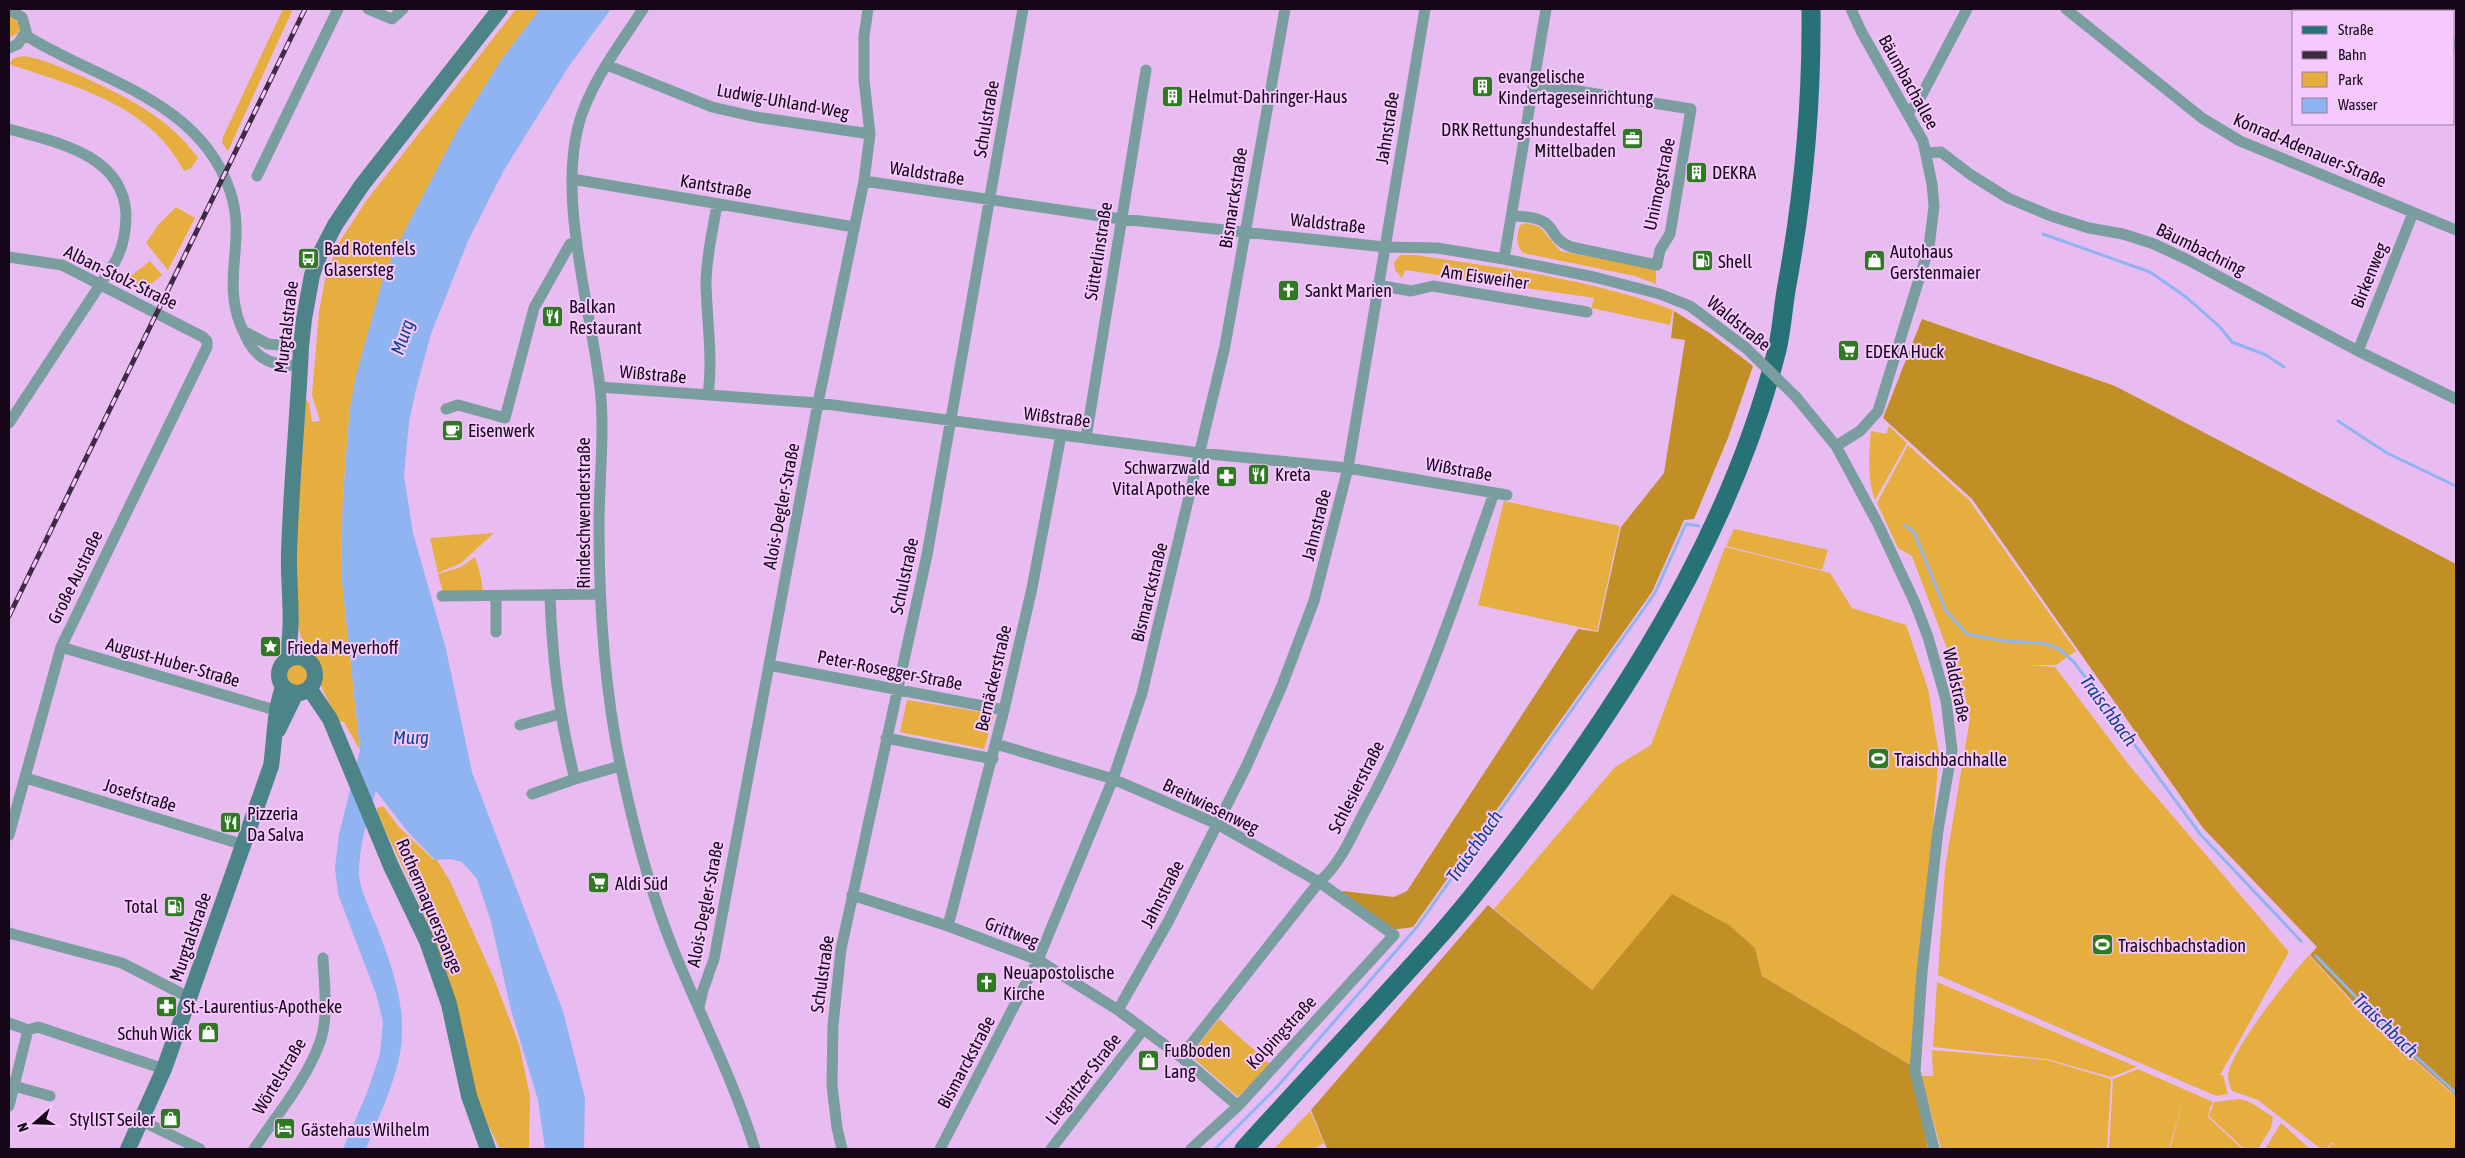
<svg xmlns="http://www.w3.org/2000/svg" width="2465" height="1158" font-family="'Asap Condensed',sans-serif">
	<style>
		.green { fill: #e6ae3f }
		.forest { fill: #c18f25 }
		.water { fill: #90b4f1 }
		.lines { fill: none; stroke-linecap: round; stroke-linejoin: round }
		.stream { stroke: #90b4f1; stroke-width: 3 }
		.street { stroke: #7a9d9f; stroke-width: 11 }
		.secondary { stroke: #4d8487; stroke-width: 16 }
		.primary { stroke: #267276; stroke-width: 19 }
		.rail-casing { stroke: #3f2a43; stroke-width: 5 }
		.rail { stroke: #f6c9fe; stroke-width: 3; stroke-dasharray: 9; stroke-linecap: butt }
		.street-bridge { stroke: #7a9d9f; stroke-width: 11 }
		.labels { text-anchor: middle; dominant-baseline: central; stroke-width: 4; stroke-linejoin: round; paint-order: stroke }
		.poi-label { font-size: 18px; fill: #150618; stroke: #f6c9fe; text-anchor: start }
		.street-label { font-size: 18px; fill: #150618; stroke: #f6c9fe }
		.water-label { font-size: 19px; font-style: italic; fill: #0e4198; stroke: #f6c9fe }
	</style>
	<rect width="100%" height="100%" fill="#e8bcf1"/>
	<path class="green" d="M283,9H293L228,151L222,143L223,137Z
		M516,9H540L501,60L350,407L343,495L341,571L360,750L344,722L338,721L321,686L320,668L313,657L305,650L299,630L293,592L306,400L309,403L312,422L320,421L312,395L319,312L326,275L340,241L366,201Z
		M9,15C16,20 22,23 18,33L9,38Z
		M24,56C44,59 62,68 81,76C125,96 170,118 198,158L191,168L184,171C149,104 76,87 9,64L14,58Z
		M176,207L195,218L168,270L146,243L159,224Z
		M1526,223L1540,227L1560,251L1656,269V284L1635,276L1523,253C1515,243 1517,236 1520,225Z
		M1400,255H1415C1502,268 1591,279 1673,310L1670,325L1591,308L1594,298L1405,270L1402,278L1395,270L1394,263Z
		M150,261L162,275L139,294L127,279Z
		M1889,426L1907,443L1875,500C1867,478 1869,455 1871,431L1886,434Z
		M1908,445L1969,500L2076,651L2056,665H2028L2055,667L2129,765L2289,952L2220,1075H2223L2228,1094L2216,1096L1938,975L1945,868L1970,718L1965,696L1912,556L1898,548L1877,503Z
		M1504,501L1620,526L1597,631L1478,605Z
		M1734,529L1828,550L1822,570L1726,546Z
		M494,533L461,563L438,573L430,538Z
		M1725,547L1830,573L1852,608L1906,625L1928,689L1939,755L1912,1066L1762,976L1755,948L1729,925L1672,895L1592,990L1494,909L1615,767L1651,745Z
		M475,557L480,573L483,591L443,592L438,574L461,567Z
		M285 675a11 11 0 1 1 22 0a11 11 0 1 1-22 0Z
		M907,700L994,714L984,749L900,732Z
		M383,806L399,827L434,860H437L450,881L495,981L519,1044L530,1096L529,1149H500C464,1083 454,1003 430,931C418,894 394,850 377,813V808Z
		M2309,955L2368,1020L2456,1097V1149H2328L2331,1144L2337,1145L2331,1143L2326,1149H2321L2258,1100L2232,1091C2230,1086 2228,1081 2228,1076C2229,1052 2291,975 2309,955Z
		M1937,982L2137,1067L2111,1077L2047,1059L1933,1047Z
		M1219,1019L1270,1064L1238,1097L1190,1055Z
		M1932,1050L2047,1060L2111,1079L2107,1149H1941L1921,1076H1933Z
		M2138,1069L2213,1102L2211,1107L2200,1103L2210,1107L2208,1117L2242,1149H2170L2184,1097L2169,1149H2109L2113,1079Z
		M2239,1099L2250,1102L2273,1117L2271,1128L2258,1149H2244L2209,1116L2214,1102Z
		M1310,1111L1324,1143L1314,1149H1274Z
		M2281,1123L2310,1149H2265Z"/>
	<path class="forest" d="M1674,311L1711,334L1753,366L1728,438L1694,519L1684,520L1652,592L1413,927L1392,930L1342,894L1343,891L1394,897L1407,891L1578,629L1598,632L1621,527L1664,473L1685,340L1671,338Z
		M1922,319L2115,386L2456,564V1096L2368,1018L2310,955L2317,947L2203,828L1972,499L1883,418Z
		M1672,894L1729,925L1755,948L1762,976L1912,1066L1928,1149H1327L1311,1110L1488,905L1592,990Z"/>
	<path class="water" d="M540,9H611L569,66L504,170L468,241L431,334L416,389L409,422L404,476L413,533L446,649L472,772L563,1011L585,1098L584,1149H545L538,1100L511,1010L491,922L477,879L462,862L450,859L435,860L408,832L376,791C368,815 359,846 359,873C359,887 371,913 377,927C390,962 403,995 402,1033C402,1070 379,1115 366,1149H343L368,1090L380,1054L383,1022L376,994L338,894L335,868L339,834L360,750L341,571L343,496L350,407L356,375L384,275L408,224L459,127L501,60Z"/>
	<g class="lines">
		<path class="stream" d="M2043,234L2150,272L2186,297L2220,327L2232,342L2266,355L2284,367
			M2338,421L2387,453L2456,486
			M1904,525L1914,532L1946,611L1967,634L2004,641L2043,643L2059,649L2074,662L2200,834L2301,941
			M2316,956L2400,1042L2456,1093
			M1215,1149L1276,1088L1417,927L1655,593L1686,524L1699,526"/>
		<path class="street" d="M368,9L392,19L403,9
			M643,9C623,40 599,71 585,106C552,183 591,306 600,388C605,431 599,481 599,525C599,606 604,688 621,768C634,830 650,892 674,951C701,1017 734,1081 755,1149
			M2066,9L2202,118L2240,141L2456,230
			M2390,9L2394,11
			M9,10L22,17L26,31L18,44L9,48
			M25,35C98,81 199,99 230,191C248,243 218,283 245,335C249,344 255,353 263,358C274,365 288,365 300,366
			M2454,44L2456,46
			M607,65L712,107L756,117L870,134
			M1908,112L1917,104L1967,9
			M9,129C55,142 123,154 126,214C126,231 123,248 115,262L9,423
			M1926,153L1941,152L1971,175L2008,198L2051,216L2089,228L2123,234L2154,244L2188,260L2358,351L2456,399
			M257,176L338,9
			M572,179L854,227
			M864,181L1121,219L1385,247L1437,248L1504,259L1594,277L1660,294L1690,306L1746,348
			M1512,216C1522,216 1535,217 1544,222C1555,229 1552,239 1571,247L1657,265L1660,250L1670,234L1691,109L1534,84
			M9,257L62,265L203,337L207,341V347L61,647L9,835
			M1504,259L1546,9
			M1377,285L1411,291L1433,286L1587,312
			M243,331L268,344L301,347
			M2358,351L2413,213
			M600,387L818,403L1200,453L1348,468L1507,495
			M708,395C713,358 707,322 706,284C706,257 713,230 717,204
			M1796,397L1836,446L1878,524L1915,603L1928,637L1946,700L1952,750L1938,830L1922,972L1915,1071L1934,1149
			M446,409L458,405L505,418L534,308L570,244L577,243
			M1086,438L1146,70
			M1836,446L1860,431L1878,411L1929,247L1934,206L1932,184L1923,141L1861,31L1851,9
			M550,595C552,658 559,718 575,779L620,766
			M442,596L600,594
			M496,596V632
			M61,647L268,708H276
			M769,665L1004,710
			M520,725L560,714
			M886,738L993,759
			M996,744L1113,779L1217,824L1319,882L1394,935L1238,1106L1191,1149
			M26,778L244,845
			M532,794L575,779
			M852,895L948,926L1038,960L1118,1010L1181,1057L1238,1106
			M948,926L1004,710L1032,588L1061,435
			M9,933L122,963L190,998
			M699,1007L703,990L714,959L818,403L864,181L870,134L864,80V36L868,9
			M1118,1010L1168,922L1247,765L1281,688L1314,601L1348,468L1425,9
			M9,1023L28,1030
			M1181,1057L1319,882C1339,865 1350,840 1362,816C1419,714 1455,603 1494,493
			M14,1086L50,1096
			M9,1106L28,1030L38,1027L164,1069
			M142,1121L200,1149
			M254,1149C276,1116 306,1081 320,1042C329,1016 324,985 323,958
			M842,1149L837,1128L832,1085L833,1025L841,949L927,555L1023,9
			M940,1149L1038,960L1113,779L1142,693L1225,346L1285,9
			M1051,1149L1143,1030"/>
		<path class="secondary" d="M279 675a18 18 0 1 1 36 0a18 18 0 1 1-36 0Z
			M286,660C295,626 288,589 289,554C291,485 298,416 301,347L304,319L312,275L320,254L335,225L362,185L500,9
			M309,688L330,719L391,866L427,941L449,1004L469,1096L488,1149
			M278,730L296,693
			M128,1149L164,1069L271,766C275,739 274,713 283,687"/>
		<path class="primary" d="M1244,1149C1309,1077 1376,1007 1440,935C1482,887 1521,835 1558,784C1653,652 1737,508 1777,350C1782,329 1783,306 1787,285C1804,192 1812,102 1811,9"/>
		<defs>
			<path id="rail" d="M9,616L305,9"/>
		</defs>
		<use href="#rail" class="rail-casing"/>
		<use href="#rail" class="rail"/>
		<path class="street-bridge" d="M1746,348L1796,397"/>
	</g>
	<defs>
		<symbol id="building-square" viewBox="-11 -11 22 22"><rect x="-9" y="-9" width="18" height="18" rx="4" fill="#2e7a21" stroke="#f6c9fe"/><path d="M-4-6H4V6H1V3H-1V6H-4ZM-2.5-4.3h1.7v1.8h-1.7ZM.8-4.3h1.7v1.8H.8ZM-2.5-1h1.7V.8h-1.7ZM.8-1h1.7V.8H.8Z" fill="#fff"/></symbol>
		<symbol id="office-square" viewBox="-11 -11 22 22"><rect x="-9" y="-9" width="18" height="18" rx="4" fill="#2e7a21" stroke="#f6c9fe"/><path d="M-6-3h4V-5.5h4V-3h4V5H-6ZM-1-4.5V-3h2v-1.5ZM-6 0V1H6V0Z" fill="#fff"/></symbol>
		<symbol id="bus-square" viewBox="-11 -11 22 22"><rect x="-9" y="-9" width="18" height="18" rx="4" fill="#2e7a21" stroke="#f6c9fe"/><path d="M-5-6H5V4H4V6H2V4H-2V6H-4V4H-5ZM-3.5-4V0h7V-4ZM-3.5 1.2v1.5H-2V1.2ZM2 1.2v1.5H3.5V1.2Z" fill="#fff"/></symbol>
		<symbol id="fuel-square" viewBox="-11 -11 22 22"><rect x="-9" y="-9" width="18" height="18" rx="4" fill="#2e7a21" stroke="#f6c9fe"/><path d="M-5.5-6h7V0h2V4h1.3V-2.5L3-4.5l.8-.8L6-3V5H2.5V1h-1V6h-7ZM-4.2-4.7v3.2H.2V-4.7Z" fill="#fff"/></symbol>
		<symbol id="shop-square" viewBox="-11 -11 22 22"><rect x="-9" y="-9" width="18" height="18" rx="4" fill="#2e7a21" stroke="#f6c9fe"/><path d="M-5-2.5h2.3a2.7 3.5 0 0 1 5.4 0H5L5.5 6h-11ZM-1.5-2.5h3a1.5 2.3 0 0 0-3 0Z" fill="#fff"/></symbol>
		<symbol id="church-square" viewBox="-11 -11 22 22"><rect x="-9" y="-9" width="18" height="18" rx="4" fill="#2e7a21" stroke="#f6c9fe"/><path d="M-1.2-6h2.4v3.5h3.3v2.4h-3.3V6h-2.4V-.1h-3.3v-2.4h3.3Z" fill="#fff"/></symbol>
		<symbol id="restaurant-square" viewBox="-11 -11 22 22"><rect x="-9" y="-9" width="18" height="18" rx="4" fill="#2e7a21" stroke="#f6c9fe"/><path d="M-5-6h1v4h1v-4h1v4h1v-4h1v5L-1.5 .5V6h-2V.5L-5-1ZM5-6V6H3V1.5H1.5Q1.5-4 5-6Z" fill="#fff"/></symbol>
		<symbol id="supermarket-square" viewBox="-11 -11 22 22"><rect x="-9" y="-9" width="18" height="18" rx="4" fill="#2e7a21" stroke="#f6c9fe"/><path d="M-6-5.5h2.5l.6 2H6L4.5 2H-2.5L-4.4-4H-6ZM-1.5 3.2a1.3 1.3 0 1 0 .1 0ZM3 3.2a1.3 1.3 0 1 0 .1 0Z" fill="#fff"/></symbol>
		<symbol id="cafe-square" viewBox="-11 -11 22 22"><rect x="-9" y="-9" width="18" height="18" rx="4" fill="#2e7a21" stroke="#f6c9fe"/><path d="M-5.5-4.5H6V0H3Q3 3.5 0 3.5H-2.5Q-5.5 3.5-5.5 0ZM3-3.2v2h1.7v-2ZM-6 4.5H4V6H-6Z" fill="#fff"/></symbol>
		<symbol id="pharmacy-square" viewBox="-11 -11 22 22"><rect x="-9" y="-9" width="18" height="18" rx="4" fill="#2e7a21" stroke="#f6c9fe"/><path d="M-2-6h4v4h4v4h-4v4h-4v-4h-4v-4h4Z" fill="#fff"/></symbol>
		<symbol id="sight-square" viewBox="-11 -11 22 22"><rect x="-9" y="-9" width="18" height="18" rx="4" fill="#2e7a21" stroke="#f6c9fe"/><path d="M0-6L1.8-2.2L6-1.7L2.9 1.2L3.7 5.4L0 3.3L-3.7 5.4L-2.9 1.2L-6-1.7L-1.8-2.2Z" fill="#fff"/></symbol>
		<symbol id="stadium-square" viewBox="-11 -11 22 22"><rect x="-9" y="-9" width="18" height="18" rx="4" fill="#2e7a21" stroke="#f6c9fe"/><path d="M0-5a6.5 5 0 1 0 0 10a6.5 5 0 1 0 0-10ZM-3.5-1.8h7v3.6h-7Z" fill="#fff"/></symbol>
		<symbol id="hotel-square" viewBox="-11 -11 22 22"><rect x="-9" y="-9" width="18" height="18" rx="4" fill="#2e7a21" stroke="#f6c9fe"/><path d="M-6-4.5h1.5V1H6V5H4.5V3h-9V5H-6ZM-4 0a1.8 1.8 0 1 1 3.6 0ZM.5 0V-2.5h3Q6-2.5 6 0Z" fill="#fff"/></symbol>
	</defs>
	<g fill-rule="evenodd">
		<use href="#building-square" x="1470" y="74" width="25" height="25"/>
		<use href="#building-square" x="1160" y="84" width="25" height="25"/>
		<use href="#office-square" x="1620" y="126" width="25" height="25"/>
		<use href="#building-square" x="1684" y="160" width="25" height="25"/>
		<use href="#bus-square" x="296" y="246" width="25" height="25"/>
		<use href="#fuel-square" x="1690" y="248" width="25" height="25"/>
		<use href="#shop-square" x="1862" y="248" width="25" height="25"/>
		<use href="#church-square" x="1276" y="278" width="25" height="25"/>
		<use href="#restaurant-square" x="540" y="304" width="25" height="25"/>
		<use href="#supermarket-square" x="1836" y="338" width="25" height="25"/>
		<use href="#cafe-square" x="440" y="418" width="25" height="25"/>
		<use href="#restaurant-square" x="1246" y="462" width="25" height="25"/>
		<use href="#pharmacy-square" x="1214" y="464" width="25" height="25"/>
		<use href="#sight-square" x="258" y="634" width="25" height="25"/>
		<use href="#stadium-square" x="1866" y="746" width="25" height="25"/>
		<use href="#restaurant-square" x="218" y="810" width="25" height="25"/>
		<use href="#supermarket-square" x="586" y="870" width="25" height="25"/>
		<use href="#fuel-square" x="162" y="894" width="25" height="25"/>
		<use href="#stadium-square" x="2090" y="932" width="25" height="25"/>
		<use href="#church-square" x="974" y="970" width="25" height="25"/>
		<use href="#pharmacy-square" x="154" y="994" width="25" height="25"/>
		<use href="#shop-square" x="196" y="1020" width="25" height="25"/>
		<use href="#shop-square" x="1136" y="1048" width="25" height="25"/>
		<use href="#shop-square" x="158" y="1106" width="25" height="25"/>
		<use href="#hotel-square" x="272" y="1116" width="25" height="25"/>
	</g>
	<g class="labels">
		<g class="poi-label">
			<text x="1498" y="76">evangelische<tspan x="1498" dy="21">Kindertageseinrichtung</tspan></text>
			<text x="1188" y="96">Helmut-Dahringer-Haus</text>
			<text x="1616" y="129" text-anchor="end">DRK Rettungshundestaffel<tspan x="1616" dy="21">Mittelbaden</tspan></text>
			<text x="1712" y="172">DEKRA</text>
			<text x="324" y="248">Bad Rotenfels<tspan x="324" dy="21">Glasersteg</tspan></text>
			<text x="1890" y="251">Autohaus<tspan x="1890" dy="21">Gerstenmaier</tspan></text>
			<text x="1718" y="261">Shell</text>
			<text x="1305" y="290">Sankt Marien</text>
			<text x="569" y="306">Balkan<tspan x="569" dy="21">Restaurant</tspan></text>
			<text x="1865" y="351">EDEKA Huck</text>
			<text x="468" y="430">Eisenwerk</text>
			<text x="1210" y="467" text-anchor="end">Schwarzwald<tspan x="1210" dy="21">Vital Apotheke</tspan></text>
			<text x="1275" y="474">Kreta</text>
			<text x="287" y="647">Frieda Meyerhoff</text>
			<text x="1894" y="759">Traischbachhalle</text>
			<text x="247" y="813">Pizzeria<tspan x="247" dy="21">Da Salva</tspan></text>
			<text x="615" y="883">Aldi Süd</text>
			<text x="158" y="906" text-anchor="end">Total</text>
			<text x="2118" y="945">Traischbachstadion</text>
			<text x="1003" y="972">Neuapostolische<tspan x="1003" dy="21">Kirche</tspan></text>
			<text x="183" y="1006">St.-Laurentius-Apotheke</text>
			<text x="192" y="1033" text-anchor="end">Schuh Wick</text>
			<text x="1164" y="1050">Fußboden<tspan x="1164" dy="21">Lang</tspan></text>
			<text x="155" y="1119" text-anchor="end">StylIST Seiler</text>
			<text x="301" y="1129">Gästehaus Wilhelm</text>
		</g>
		<g class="street-label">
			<text transform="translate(1909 82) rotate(61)">Bäumbachallee</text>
			<text transform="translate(783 101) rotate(10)">Ludwig-Uhland-Weg</text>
			<text transform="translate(986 119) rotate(-80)">Schulstraße</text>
			<text transform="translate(1387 128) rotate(-81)">Jahnstraße</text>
			<text transform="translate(2310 150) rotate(23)">Konrad-Adenauer-Straße</text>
			<text transform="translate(927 173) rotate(9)">Waldstraße</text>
			<text transform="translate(1659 184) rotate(-78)">Unimogstraße</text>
			<text transform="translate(716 186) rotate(10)">Kantstraße</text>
			<text transform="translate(1233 198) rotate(-81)">Bismarckstraße</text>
			<text transform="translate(1328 223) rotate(6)">Waldstraße</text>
			<text transform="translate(2201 249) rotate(26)">Bäumbachring</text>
			<text transform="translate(1098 251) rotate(-81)">Sütterlinstraße</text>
			<text transform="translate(2369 275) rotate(-68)">Birkenweg</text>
			<text transform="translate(121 277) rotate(26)">Alban-Stolz-Straße</text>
			<text transform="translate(1485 277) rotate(8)">Am Eisweiher</text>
			<text transform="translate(1739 323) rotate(39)">Waldstraße</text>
			<text transform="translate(286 327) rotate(-83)">Murgtalstraße</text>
			<text transform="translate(653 374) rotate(5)">Wißstraße</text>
			<text transform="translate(1057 417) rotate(7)">Wißstraße</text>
			<text transform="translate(1459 469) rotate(10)">Wißstraße</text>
			<text transform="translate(781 506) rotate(-79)">Alois-Degler-Straße</text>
			<text transform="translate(583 513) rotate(-90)">Rindeschwenderstraße</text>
			<text transform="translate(1316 525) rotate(-76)">Jahnstraße</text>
			<text transform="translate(904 576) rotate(-78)">Schulstraße</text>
			<text transform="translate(75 577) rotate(-64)">Große Austraße</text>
			<text transform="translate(1149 592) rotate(-76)">Bismarckstraße</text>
			<text transform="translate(173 662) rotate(16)">August-Huber-Straße</text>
			<text transform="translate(890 670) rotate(11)">Peter-Rosegger-Straße</text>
			<text transform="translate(993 678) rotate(-77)">Bernäckerstraße</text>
			<text transform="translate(1957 685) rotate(78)">Waldstraße</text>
			<text transform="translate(1356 787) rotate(-63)">Schlesierstraße</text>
			<text transform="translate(140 795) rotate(17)">Josefstraße</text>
			<text transform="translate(1211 806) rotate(26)">Breitwiesenweg</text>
			<text transform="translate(1162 894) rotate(-63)">Jahnstraße</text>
			<text transform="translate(705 904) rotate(-79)">Alois-Degler-Straße</text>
			<text transform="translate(430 906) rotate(67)">Rothermaquerspange</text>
			<text transform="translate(1012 932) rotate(21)">Grittweg</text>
			<text transform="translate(190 937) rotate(-71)">Murgtalstraße</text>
			<text transform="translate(822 974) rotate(-82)">Schulstraße</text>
			<text transform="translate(1281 1032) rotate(-47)">Kolpingstraße</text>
			<text transform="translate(966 1062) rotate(-62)">Bismarckstraße</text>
			<text transform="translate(279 1076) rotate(-59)">Wörtelstraße</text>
			<text transform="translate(1083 1079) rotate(-52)">Liegnitzer Straße</text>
		</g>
		<g class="water-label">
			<text transform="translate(402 337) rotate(-71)">Murg</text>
			<text transform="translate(2109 710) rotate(54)">Traischbach</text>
			<text x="411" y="737">Murg</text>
			<text transform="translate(1474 846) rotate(-55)">Traischbach</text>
			<text transform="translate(2386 1025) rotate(44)">Traischbach</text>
		</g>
	</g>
	<rect width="2465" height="1158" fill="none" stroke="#150618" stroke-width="20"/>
	<rect x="2292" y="10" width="162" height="115" fill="#f6c9fe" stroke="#9c7ba2"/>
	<rect x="2302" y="26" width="25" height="8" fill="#267276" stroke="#9c7ba2"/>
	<text x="2338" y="35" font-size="15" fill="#150618">Straße</text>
	<rect x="2302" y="51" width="25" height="8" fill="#3f2a43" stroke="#9c7ba2"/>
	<text x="2338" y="60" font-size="15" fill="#150618">Bahn</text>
	<rect x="2302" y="72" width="25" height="15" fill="#e6ae3f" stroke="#9c7ba2"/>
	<text x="2338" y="85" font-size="15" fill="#150618">Park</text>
	<rect x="2302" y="98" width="25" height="15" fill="#90b4f1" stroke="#9c7ba2"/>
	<text x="2338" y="110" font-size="15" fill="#150618">Wasser</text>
	<g transform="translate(35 1123) rotate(250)" stroke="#f6c9fe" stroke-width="4" paint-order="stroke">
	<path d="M0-4L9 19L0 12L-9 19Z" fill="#150618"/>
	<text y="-8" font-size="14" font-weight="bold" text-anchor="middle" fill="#150618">N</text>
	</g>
</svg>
